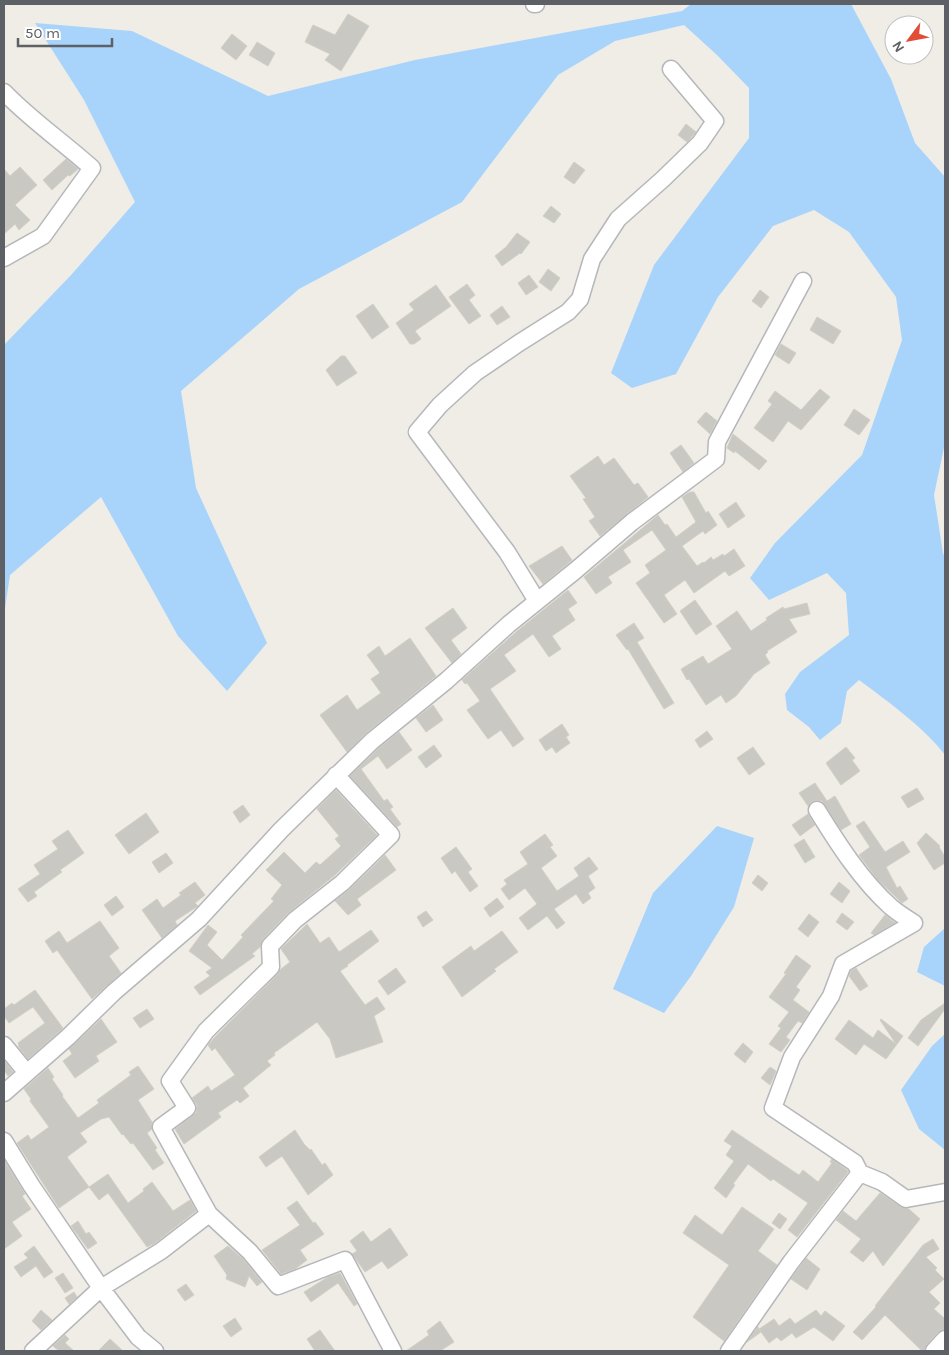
<svg xmlns="http://www.w3.org/2000/svg" width="949" height="1355" font-family="Karla,sans-serif">
	<style>
		.water { fill: #a8d4fc }
		.building { fill: #cac8c2; stroke: #d3cfc4 }
		.lines { fill: none; stroke-linecap: round; stroke-linejoin: round }
		.minor-casing { stroke: #b5b7bb; stroke-width: 19 }
		.minor { stroke: #fff; stroke-width: 16 }
	</style>
	<rect width="100%" height="100%" fill="#efede5"/>
	<path class="water" d="M691,4H851L891,79L915,143L945,177V443L934,495L943,553L945,558V755C924,727 887,701 859,680L847,691L841,723L820,740L809,727L787,710L785,694L800,672L849,635L846,593L827,573L769,600L750,578L775,543L862,455L902,340L896,297L849,232L814,210L773,226L718,297L676,374L632,388L611,373L654,265L749,138V88L717,55L684,25L615,41L558,75L462,202L299,289L181,391L196,488L267,643L227,691L178,636L101,497L10,575L4,615V345L72,274L135,202L84,100L35,23L132,31L268,96L415,60L682,11Z
		M717,826L754,838L734,907L691,976L664,1013L613,989L653,893Z
		M945,928V986L917,972L924,947Z
		M945,1034V1150L919,1129L901,1090L932,1046Z"/>
	<path class="building" d="M348,14L369,26L341,71L325,60L330,54L305,42L313,25L335,35Z
		M232,34L247,46L236,60L221,48Z
		M257,42L275,53L268,66L249,55Z
		M686,124L696,132L687,142L678,135Z
		M66,159L78,169L70,176L68,175L52,190L43,180Z
		M574,162L585,170L574,184L564,177Z
		M20,167L37,185L15,205L30,220L19,230L15,224L4,234V169L10,176Z
		M551,206L561,214L554,223L543,216Z
		M517,233L530,242L521,254L520,253L502,266L495,256L506,247Z
		M548,269L560,278L551,291L539,282Z
		M529,275L538,287L526,295L518,283Z
		M467,284L475,295L469,300L481,316L469,324L449,297Z
		M436,285L451,306L415,331L421,339L414,344H410L396,323L414,310L409,304Z
		M760,290L769,297L761,308L752,301Z
		M373,304L389,327L372,339L356,316Z
		M502,306L510,317L497,325L490,315Z
		M817,317L841,331L833,344L810,330Z
		M781,344L796,353L789,364L775,355Z
		M341,356H345L357,373L337,386L326,370Z
		M820,389L830,397L801,430L788,421L773,442L754,428L772,404L768,401L775,391L801,410Z
		M854,409L870,420L859,435L844,425Z
		M706,412L717,421L710,434L697,422Z
		M733,434L767,461L759,470L735,451L734,453L727,448Z
		M681,445L694,463L683,472L670,453Z
		M598,456L604,465L614,458L634,485L638,483L648,497L600,536L589,521L595,517L583,499L586,498L570,476Z
		M690,492H694L706,513L708,511L717,525L705,534L703,531L682,546L697,566L703,562L704,563L711,557L713,560L723,554L724,556L734,549L745,566L729,576L725,571L694,593L685,580L664,595L677,614L664,623L636,583L650,573L645,565L666,550L652,530L623,550L631,562L608,577L612,583L596,594L584,577L658,515L665,525L667,524L676,537L696,522L682,497Z
		M736,502L745,516L728,528L719,514Z
		M562,546L572,560L543,584L529,566Z
		M568,590L577,603L568,609L575,620L552,636L561,649L549,657L533,634L504,655L516,671L490,689L524,739L513,747L501,730L488,739L467,710L480,701L467,683L465,684L462,680L516,632Z
		M695,600L712,624L696,635L680,611Z
		M807,603L810,614L789,619L797,632L767,651L768,652L765,655L770,663L754,674L736,696L726,703L721,695L706,705L689,679L687,680L681,669L703,656L708,664L732,649L716,626L737,611L751,631L767,620L766,618L783,607L784,609Z
		M453,608L467,628L451,640L461,654L452,663L425,628Z
		M634,623L644,638L637,642L674,703L664,709L628,649L627,650L616,635Z
		M410,638L436,676L366,733L347,752L320,715L347,695L357,710L381,693L371,679L380,673L367,655L379,646L385,656Z
		M433,705L443,720L426,732L416,718Z
		M562,724L569,735L566,737L570,743L556,753L552,747L546,751L539,740Z
		M707,731L713,739L700,748L695,740Z
		M399,732L412,750L387,769L378,756L361,769L384,801L387,799L393,807L390,809L401,824L397,827L350,776L379,748Z
		M434,745L442,756L426,768L418,757Z
		M753,747L765,764L749,775L737,758Z
		M846,747L855,758L852,760L860,771L841,785L826,763Z
		M815,783L827,801L835,796L851,824L841,830L822,801L816,800L811,802L808,806L799,793Z
		M917,788L924,799L908,808L901,797Z
		M336,790L377,835L335,875L288,913L263,939L260,947L252,954L255,956L200,995L194,987L210,976L206,972L212,968L189,951L208,925L217,932L207,945L222,960L243,937L241,935L274,901L271,899L282,885L266,870L284,852L305,873L316,862L320,865L341,846L335,839L339,836L317,809Z
		M243,805L250,815L240,823L233,812Z
		M146,813L159,832L129,854L115,835Z
		M808,814L815,825L800,836L792,825Z
		M864,821L885,852L903,841L910,852L886,867L897,888L900,886L908,899L902,903L877,879L859,855L870,847L856,826Z
		M68,830L84,853L60,870L62,872L34,892L37,896L28,902L18,889L40,874L34,865L58,849L52,841Z
		M926,833L940,846L939,847L945,857V863L934,870L917,843Z
		M545,834L553,845L550,847L557,856L541,868L557,891L579,876L574,868L589,857L598,869L588,876L595,888L588,893L591,898L583,904L576,894L554,909L565,923L557,929L547,916L528,930L519,918L537,904L525,888L509,900L501,889L507,884L504,880L528,864L520,852Z
		M804,839L815,857L805,863L794,845Z
		M456,847L472,869L468,872L478,886L470,892L455,871L452,874L441,858Z
		M166,853L173,863L159,873L152,862Z
		M385,855L396,870L357,899L361,905L348,915L335,901L349,890Z
		M758,875L768,883L762,891L752,883Z
		M195,882L205,895L195,903L198,906L175,921L177,925L162,938L142,910L157,899L163,908L181,895L179,893Z
		M839,882L850,891L842,903L830,894Z
		M116,896L124,907L112,916L104,905Z
		M497,898L504,907L490,917L484,908Z
		M426,911L433,920L423,927L417,917Z
		M842,913L854,922L847,930L836,922Z
		M809,914L819,922L808,937L798,929Z
		M885,915L895,923L874,935L871,933Z
		M100,921L119,948L109,956L121,973L92,999L57,950L53,953L45,941L59,931L67,943Z
		M307,924L320,943L329,937L339,952L371,930L379,941L347,965L348,966L340,971L365,1005L377,997L385,1009L374,1016L383,1042L336,1058L330,1039L317,1022L274,1053L275,1055L267,1061L271,1065L243,1088L249,1096L240,1103L237,1100L218,1113L221,1117L184,1144L175,1129L196,1113L197,1105L192,1098L208,1086L211,1091L235,1075L215,1048L212,1051L208,1045L214,1038L278,974L281,969L290,962L281,949Z
		M502,931L518,952L494,969L496,971L462,997L442,967L471,946L474,951Z
		M796,955L811,966L796,987L800,990L793,1000L809,1012L802,1023L798,1021L786,1037L790,1040L781,1052L769,1044L781,1028L778,1026L789,1012L769,997L786,974L784,973Z
		M396,968L406,982L388,995L378,981Z
		M856,968L868,986L860,991L849,976L851,971Z
		M35,990L63,1028L28,1059L18,1046L19,1045L18,1043L45,1023L33,1007L9,1023L4,1016V1009L12,1003L14,1005Z
		M945,1003V1009L918,1046L908,1038L921,1020Z
		M147,1009L154,1019L140,1028L133,1018Z
		M101,1019L117,1042L96,1056L99,1061L75,1078L63,1061L72,1054L69,1049Z
		M881,1019L903,1036L886,1059L864,1044L856,1055L835,1039L849,1020L873,1038L878,1030L896,1044L880,1020Z
		M743,1043L753,1052L745,1063L734,1054Z
		M4,1060L13,1072L8,1076L4,1070Z
		M138,1066L154,1089L138,1100L152,1122V1129L147,1133L157,1148L155,1150L164,1163L153,1170L133,1143L131,1144L123,1134L122,1135L109,1117L101,1119L80,1133L87,1142L67,1157L89,1187L59,1208L17,1143L28,1135L31,1140L49,1127L30,1101L31,1099L24,1089L48,1068L54,1077L52,1079L63,1095L62,1096L78,1118L99,1103L97,1100L131,1075L129,1072Z
		M770,1067L776,1071L770,1085L761,1078Z
		M295,1130L304,1144L310,1150L311,1149L322,1165L325,1163L333,1175L308,1195L282,1156L266,1167L259,1157Z
		M732,1130L799,1175L803,1170L818,1182L832,1163L830,1162L832,1159L847,1170L848,1172L797,1237L788,1230L808,1203L773,1179L771,1181L748,1164L733,1184L735,1185L726,1198L714,1188L734,1161L726,1155L732,1146L724,1141Z
		M4,1160L25,1194L22,1196L31,1209L12,1222L22,1236L4,1249Z
		M108,1174L128,1203L144,1191L143,1189L152,1182L173,1211L190,1200L196,1211L155,1243L147,1247L108,1193L99,1200L89,1187Z
		M880,1193L901,1207L909,1209L920,1219L883,1266L873,1251L863,1262L850,1252L861,1239L836,1220L843,1211L856,1221Z
		M297,1201L313,1223L315,1222L324,1234L300,1250L307,1260L295,1269L281,1274L262,1250L300,1225L287,1208Z
		M742,1207L774,1229L758,1251L777,1265L724,1341L693,1317L729,1265L683,1233L695,1215L722,1235Z
		M779,1213L787,1219L780,1229L772,1223Z
		M78,1221L86,1234L89,1232L97,1243L88,1249L71,1226Z
		M390,1228L408,1255L388,1269L382,1261L365,1272L352,1254L357,1251L350,1241L363,1231L371,1242Z
		M933,1239L939,1249L926,1257L937,1268L935,1270L944,1279L929,1292L940,1303L934,1309L945,1319V1329L938,1332L927,1344L924,1351H922L885,1315L862,1340L853,1332L876,1307L875,1306L923,1245Z
		M34,1246L53,1272L44,1278L36,1266L21,1277L14,1267L28,1258L24,1254Z
		M228,1246L243,1259L262,1282L257,1286L249,1276L245,1287L226,1279L227,1275L214,1256Z
		M806,1258L820,1269L807,1290L791,1279Z
		M63,1273L73,1288L65,1293L55,1278Z
		M340,1273L357,1304L354,1306L338,1283L311,1302L304,1292L328,1277Z
		M186,1284L194,1295L185,1301L177,1290Z
		M74,1292L77,1297L69,1304L65,1298Z
		M41,1310L52,1320L41,1330L32,1321Z
		M816,1310L821,1316L825,1311L845,1326L833,1341L814,1327L796,1338L792,1333L781,1341L777,1337L769,1343L759,1329L774,1319L779,1326L790,1318L795,1324Z
		M235,1318L242,1329L231,1337L223,1326Z
		M440,1321L454,1342L440,1351H406L429,1335L427,1331Z
		M758,1327L761,1332L747,1342Z
		M320,1330L335,1351H315L307,1339Z
		M65,1335L69,1339L65,1343L74,1351H59L53,1346Z
		M110,1339L123,1351H98Z"/>
	<g class="lines">
		<defs>
			<path id="minor" d="M534,4H536
				M4,92C31,120 63,142 92,168L43,236L4,258
				M537,601L507,552L417,432L440,405L475,373L519,343L568,312L580,299L592,259L618,219L663,179L700,143L715,121L671,69
				M817,810C838,844 861,880 891,907C898,913 906,918 914,923L843,964L831,996L792,1057L773,1108L855,1163L860,1173
				M4,1045L27,1073
				M4,1093L68,1037L114,992L199,919L281,830L372,741L446,681L509,624L576,570L632,522L716,459L717,442L803,281
				M4,1141L31,1185L101,1288L161,1251L209,1214L250,1252L278,1286L345,1260L393,1351
				M209,1214L161,1127L187,1108L170,1081L206,1031L271,967L270,946L295,920L342,883L391,835L336,775
				M33,1351L101,1288L138,1337L155,1351
				M729,1351L791,1262L860,1173L882,1182L906,1199L945,1192
				M934,1351L945,1339"/>
		</defs>
		<use href="#minor" class="minor-casing"/>
		<use href="#minor" class="minor"/>
	</g>
	<rect width="949" height="1355" fill="none" stroke="#5d6065" stroke-width="10"/>
	<g transform="translate(909 40) rotate(238)"><circle r="24" fill="#ffffff" stroke="#bebfc1"/>
	<path d="M0-4L9 19L0 12L-9 19Z" fill="#e34c37"/>
	<text y="-8" font-size="14" font-weight="bold" text-anchor="middle" fill="#5d6065">N</text>
	</g>
	<path d="M18 38v8h94v-8" fill="none" stroke="#5d6065" stroke-width="2.5"/>
	<text x="25" y="38" font-size="15" fill="#5d6065" stroke="#ffffff" stroke-width="4" paint-order="stroke">50 m</text>
</svg>
